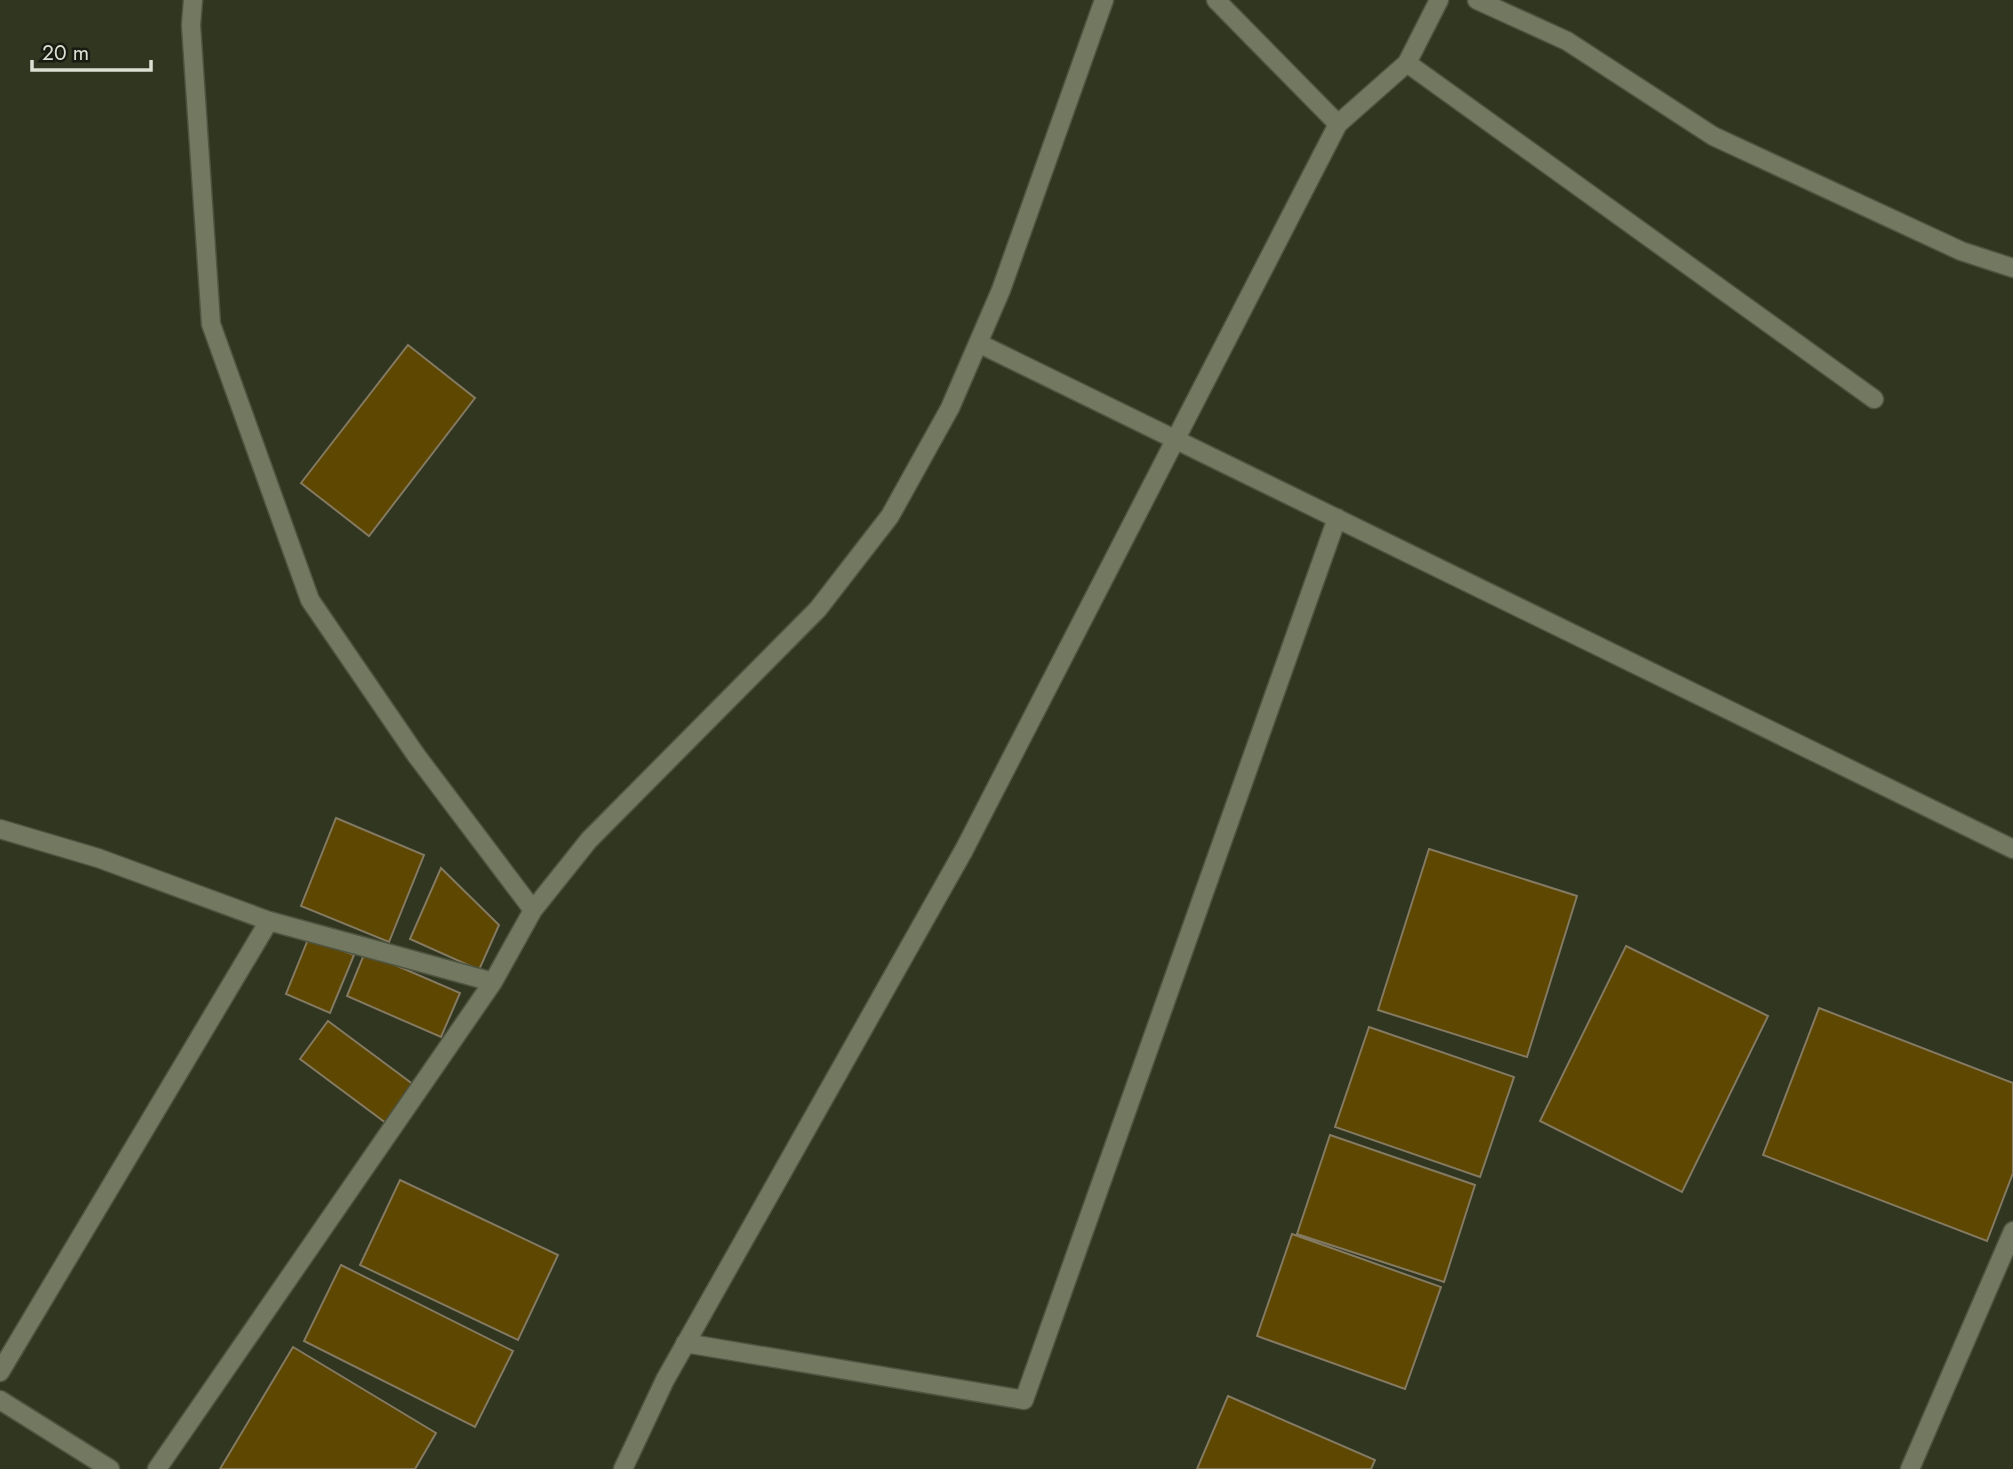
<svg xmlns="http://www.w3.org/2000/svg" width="2013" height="1469" font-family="Jost,sans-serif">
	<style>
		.building { fill: #5d4701; stroke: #847961; stroke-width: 2 }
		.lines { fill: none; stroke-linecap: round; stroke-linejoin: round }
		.street-casing { stroke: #4f5441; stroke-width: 21 }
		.street { stroke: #737961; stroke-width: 18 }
	</style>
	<rect width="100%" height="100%" fill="#303620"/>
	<path class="building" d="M408,345L475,398L369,536L301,483Z
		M336,818L424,855L389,942L301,906Z
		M1429,849L1577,896L1527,1057L1378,1010Z
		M441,868L499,925L479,970L410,939Z
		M309,937L354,955L330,1013L286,994Z
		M1626,946L1768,1016L1682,1192L1540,1121Z
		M365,952L460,993L441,1037L347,996Z
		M1819,1008L2013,1083V1173L1987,1241L1763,1155Z
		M328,1021L414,1085L386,1123L300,1059Z
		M1369,1027L1514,1077L1480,1177L1335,1127Z
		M1330,1135L1475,1185L1444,1282L1297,1234Z
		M400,1180L558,1255L518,1340L360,1265Z
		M1292,1234L1441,1287L1405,1389L1257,1336Z
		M341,1265L513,1351L475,1427L304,1341Z
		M293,1347L436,1433L415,1469H220Z
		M1228,1396L1375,1460L1371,1469H1197Z"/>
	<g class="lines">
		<defs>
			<path id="street" d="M193,0L191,25L211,324L310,600L416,755L533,910
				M1216,0L1338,124L1407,63L1439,0
				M1477,0L1567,41L1713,136L1961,251L2013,268
				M1407,63L1874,399
				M978,343L2013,849
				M0,829L98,858L269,921L493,982
				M685,1343L1024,1400L1337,518
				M0,1372L269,921
				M0,1400L110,1469
				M157,1469L493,982L533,910L589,840L818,609L890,516L950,408L1001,290L1104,0
				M623,1469L665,1380L964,850L1338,124
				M1910,1469L2013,1231"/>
		</defs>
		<use href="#street" class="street-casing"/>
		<use href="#street" class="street"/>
	</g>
	<path d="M32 60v10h119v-10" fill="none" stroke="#dce0d2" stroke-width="3.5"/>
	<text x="42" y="60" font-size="21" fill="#dce0d2" stroke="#191c12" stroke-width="5" paint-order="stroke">20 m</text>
</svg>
